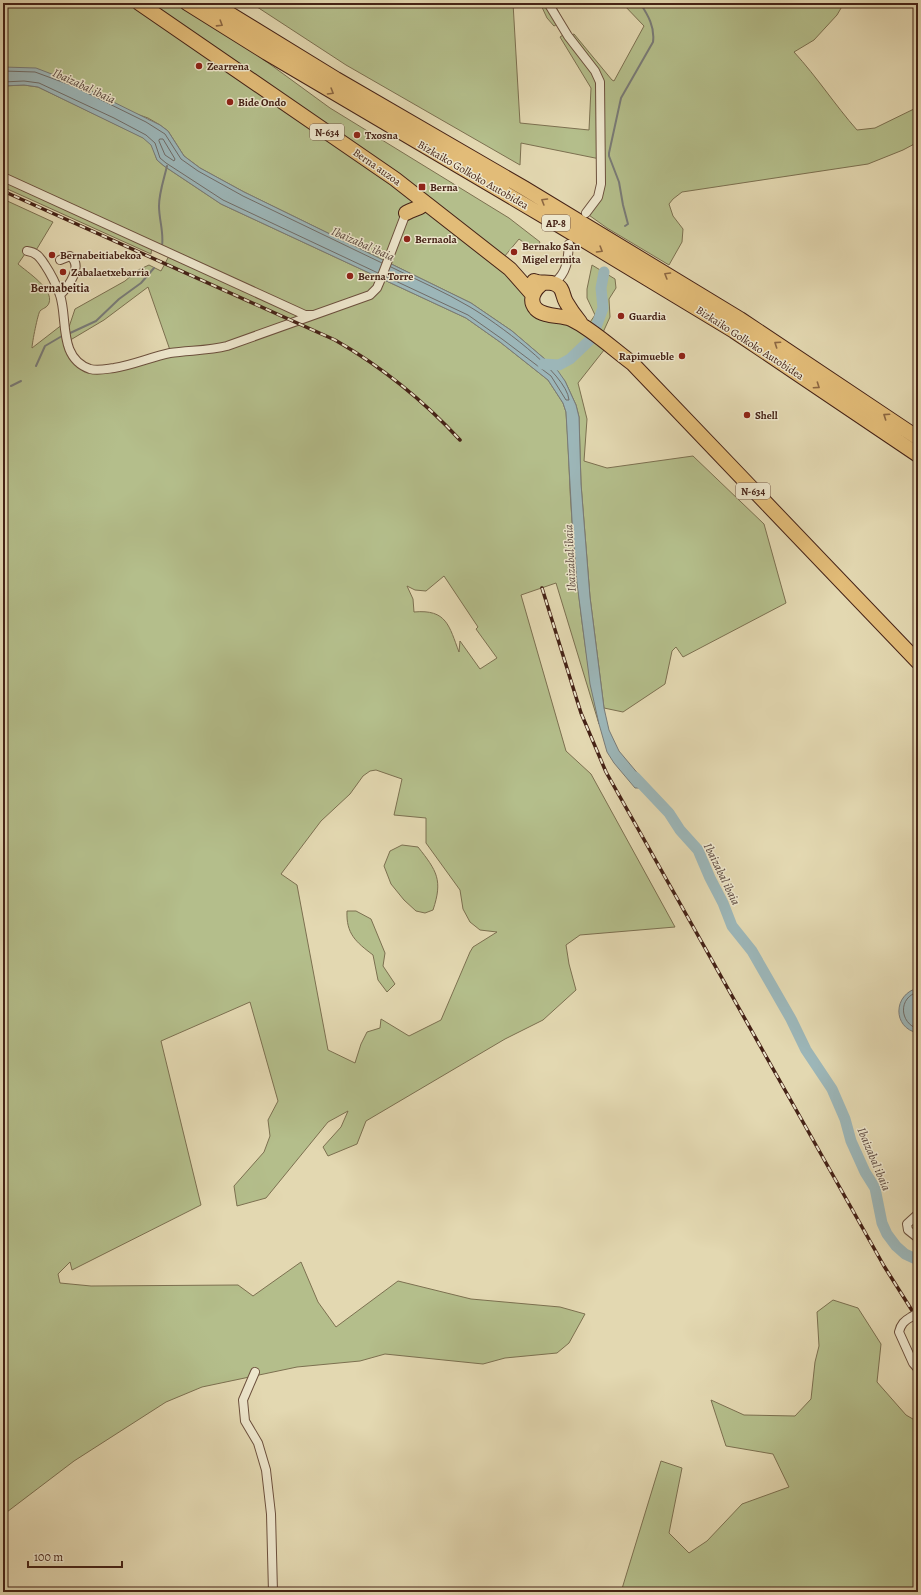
<svg xmlns="http://www.w3.org/2000/svg" width="921" height="1595" font-family="Alegreya,serif">
	<style>
		.green { fill: #b4be8b; stroke: #7c7050; fill-rule: evenodd }
		.water { fill: #9cb6b8; stroke: #797b77 }
		.lines { fill: none; stroke-linecap: round; stroke-linejoin: round }
		.shore { stroke: #706c67; stroke-width: 1 }
		.stream { stroke: #797b77; stroke-width: 2 }
		.river { stroke: #9cb6b8; stroke-width: 11 }
		.street-casing { stroke: #6c503d; stroke-width: 10 }
		.highway-casing { stroke: #452216; stroke-width: 16 }
		.street { stroke: #ede6cc; stroke-width: 8 }
		.highway { stroke: #e2bc78; stroke-width: 14 }
		.rail-casing { stroke: #452216; stroke-width: 3.5 }
		.rail { stroke: #ede6cc; stroke-width: 2; stroke-dasharray: 6; stroke-linecap: butt }
		.street-bridge-casing { stroke: #6c503d; stroke-width: 10; stroke-linecap: butt }
		.street-bridge { stroke: #ede6cc; stroke-width: 8 }
		.oneway { stroke: #8c6742 }
		.poi-dot { fill: #8f2418; stroke: #ede6cc; stroke-width: 1.5 }
		.labels { text-anchor: middle; dominant-baseline: central; stroke-width: 3; stroke-linejoin: round; paint-order: stroke }
		.shield { fill: #ede6cc; stroke: #775d4d; stroke-width: 1 }
		.shield-label { font-size: 10px; font-weight: bold; fill: #452216 }
		.poi-label { font-size: 11px; font-weight: bold; fill: #452216; stroke: #ede6cc; text-anchor: start }
		.street-label { font-size: 11px; fill: #452216; stroke: #ede6cc }
		.water-label { font-size: 12px; font-style: italic; fill: #5b473e; stroke: #ede6cc }
		.neighbourhood-label { font-size: 12px; font-weight: bold; fill: #452216; stroke: #ede6cc }
	</style>
	<rect width="100%" height="100%" fill="#e3d8b1"/>
	<filter id="stains"><feTurbulence type="fractalNoise" baseFrequency=".005" numOctaves="4"/><feColorMatrix values="0 0 0 0 .2 0 0 0 0 .09 0 0 0 0 .02 0 0 0 .5 -.17"/></filter>
	<radialGradient id="worn" r=".72"><stop offset=".6" stop-color="#630" stop-opacity="0"/><stop offset="1" stop-color="#630" stop-opacity=".3"/></radialGradient>
	<path class="green" d="M3,3H186L330,108L509,218L540,242L535,251L519,239L504,257L532,301L586,328L595,315L587,298V289L592,265L615,279L616,288L609,299L610,317L600,339L608,345L578,383L587,419L584,461L607,468L693,456L764,524L786,603L683,657L676,647L672,651L665,684L623,712L604,708L590,597L581,484L579,417L576,405L565,381L546,360L512,331L471,303L244,192L200,168L184,156L168,131L160,125L148,118L3,67Z
		M251,3H513L520,123L589,130L591,88L560,37L563,35L568,36L574,34L612,80L614,81L644,26L622,3H844L837,15L814,40L794,52C817,77 835,105 857,130L875,128L918,107V142L903,150L868,164L682,192L673,199L669,204L673,216L683,229L682,242L669,265L607,228L586,213L598,197L600,159L521,143L520,165L346,65Z
		M540,3H554L563,21L554,26L547,18Z
		M24,85L38,87L144,138L152,145L157,160L164,166L221,204L466,318L500,342L548,380L563,403L566,412C569,448 569,485 572,521C577,589 585,657 599,724L556,583L521,595L566,751L591,774L675,927L580,935L566,945L569,964L576,990L543,1020L505,1039L366,1121L357,1144L328,1156L323,1147L341,1127L348,1111L328,1122L266,1198L237,1206L234,1186L264,1152L270,1136L268,1120L278,1101L250,1002L161,1041L201,1205L72,1270L70,1262L58,1274L60,1283L91,1286L238,1285L253,1296L301,1262L318,1302L336,1327L398,1281L471,1299L560,1307L585,1314L569,1343L557,1353L505,1358L483,1364L385,1354L360,1361L297,1367L202,1387L166,1402L74,1461L3,1515V1476L4,1475L3,1473V199L53,222L35,252L27,251L18,264C27,272 54,289 49,303C47,308 43,308 40,311C38,313 32,343 32,348L63,324L69,327L75,309L125,281L138,270L149,265L161,271L170,254L152,246L151,254L3,187V86ZM148,287L171,353L90,369L69,349L67,342L104,320ZM444,576L478,627L476,629L497,658L480,669L460,641L459,652C449,626 447,609 414,612L413,599L407,586L415,590L426,591ZM376,770L402,779L394,815L426,818V843L460,890L463,909L470,922L480,930L497,932L473,947L470,952L441,1020L409,1036L381,1019L380,1028L367,1032L361,1044L355,1063L328,1050L297,885L281,874L321,821L350,794L363,776L370,771Z
		M402,845L418,847C437,871 443,880 433,910L425,913L416,911L404,900L391,884L384,866L390,851Z
		M347,911H356L371,919L385,953L383,966L395,984L387,992L378,980L373,955C356,942 346,934 347,911Z
		M833,1300L858,1308L881,1344L877,1382L906,1415L918,1422V1592H621L661,1461L682,1468L669,1533L689,1553L707,1541L742,1504L789,1487L773,1454L726,1446L711,1400L744,1415L795,1416L811,1399L815,1362L819,1346L817,1312Z"/>
	<path class="water" d="M3,67L36,68L75,83L160,125L168,131L184,156L200,168L244,192L471,303L512,331L546,360L558,371L565,381L576,405L579,417L581,484L590,597L604,708L609,730L619,751L650,788H635L614,763L607,752L599,724L590,684L577,583L572,520L566,412L563,403L548,380L500,342L466,318L221,204L164,166L157,160L151,145L143,138L38,87L24,85L3,86Z
		M918,988V1033C892,1028 893,994 918,988Z"/>
	<g class="lines">
		<path class="shore" d="M3,71L35,72L73,86L146,122L165,134L181,159L198,171L243,196L382,263
			M3,82L24,81L39,83L114,118L146,135L155,143L160,158L166,163L223,200L378,273
			M160,139H163L175,159L174,161L165,155L159,141Z
			M387,277L468,315L502,339L551,376L566,400H569C567,373 494,321 470,307C445,292 417,280 391,267
			M918,992C898,997 899,1023 918,1029"/>
		<path class="stream" d="M625,226L628,224L623,205L619,182L609,156V153L621,98L653,42C655,27 648,15 640,3
			M162,246C164,232 159,220 159,206C159,193 164,179 167,166
			M68,334L96,321L119,299L141,283L154,268
			M36,366L45,346L62,336
			M11,386L21,381"/>
		<path class="river" d="M596,327L603,308L601,288L604,272
			M543,364L559,365L570,359L590,340
			M635,777L669,813L680,830L698,850L710,878L723,903L732,926L752,951L791,1019L806,1050L832,1089L845,1119L851,1141L865,1172L875,1188L882,1223L887,1234L896,1246L905,1254L918,1260"/>
		<defs>
			<path id="street" d="M548,3L568,36L595,71L600,82L601,184L598,197L586,213
				M3,177L305,315H312
				M27,251C36,252 40,257 45,265C51,274 56,284 60,295C68,319 58,358 90,369C98,371 106,369 114,368C133,365 151,357 170,353C188,350 208,351 227,346L370,295L377,288L380,281L406,213
				M554,283C567,273 568,260 569,244
				M60,295C68,287 84,266 70,256L60,260
				M918,1214L907,1224L908,1230L918,1238
				M911,1317C904,1321 901,1324 899,1332L913,1363L918,1369
				M255,1372L243,1400L245,1421L258,1443L266,1470L271,1514L273,1592"/>
			<path id="highway" d="M139,3L395,179L510,269L533,295
				M187,3L267,53L552,221L734,331L918,455
				M212,3L336,79L524,188L740,319L918,438
				M406,213L410,211L420,207
				M534,281C541,284 548,281 555,284C564,288 562,295 566,302C570,309 575,316 580,322
				M543,283C534,289 528,300 536,309C544,317 561,315 571,319C592,329 613,349 632,363L918,662"/>
		</defs>
		<use href="#street" class="street-casing"/>
		<use href="#highway" class="highway-casing"/>
		<use href="#street" class="street"/>
		<use href="#highway" class="highway"/>
		<defs>
			<path id="rail" d="M3,191L335,340C382,367 423,400 460,440
				M542,588L581,713L606,772L884,1266L918,1320"/>
		</defs>
		<use href="#rail" class="rail-casing"/>
		<use href="#rail" class="rail"/>
		<defs>
			<path id="street-bridge" d="M911,1317L918,1313"/>
		</defs>
		<use href="#street-bridge" class="street-bridge-casing"/>
		<use href="#street-bridge" class="street-bridge"/>
	</g>
	<defs><path id="oneway-chevron" d="M-2-3.5L2.5 0L-2 3.5" fill="none" stroke-width="1.6" stroke-linecap="round" stroke-linejoin="round"/></defs>
	<g class="oneway">
		<use href="#oneway-chevron" transform="translate(220 24) rotate(32)"/>
		<use href="#oneway-chevron" transform="translate(331 92) rotate(31)"/>
		<use href="#oneway-chevron" transform="translate(544 201) rotate(-149)"/>
		<use href="#oneway-chevron" transform="translate(600 250) rotate(31)"/>
		<use href="#oneway-chevron" transform="translate(667 275) rotate(-149)"/>
		<use href="#oneway-chevron" transform="translate(777 344) rotate(-146)"/>
		<use href="#oneway-chevron" transform="translate(817 386) rotate(34)"/>
		<use href="#oneway-chevron" transform="translate(886 416) rotate(-146)"/>
	</g>
	<g class="poi-dot">
		<circle cx="199" cy="66" r="4"/>
		<circle cx="230" cy="102" r="4"/>
		<circle cx="357" cy="135" r="4"/>
		<rect x="418" y="183" width="8" height="8" rx="2"/>
		<circle cx="407" cy="239" r="4"/>
		<circle cx="514" cy="252" r="4"/>
		<circle cx="52" cy="255" r="4"/>
		<circle cx="63" cy="272" r="4"/>
		<circle cx="350" cy="276" r="4"/>
		<circle cx="621" cy="316" r="4"/>
		<circle cx="682" cy="356" r="4"/>
		<circle cx="747" cy="415" r="4"/>
	</g>
	<g class="labels">
		<g class="shield">
			<rect x="310" y="124" width="34" height="16" rx="3"/>
			<rect x="542" y="215" width="28" height="16" rx="3"/>
			<rect x="736" y="483" width="34" height="16" rx="3"/>
		</g>
		<g class="shield-label">
			<text x="327" y="132">N-634</text>
			<text x="556" y="223">AP-8</text>
			<text x="753" y="491">N-634</text>
		</g>
		<g class="poi-label">
			<text x="207" y="66">Zearrena</text>
			<text x="238" y="102">Bide Ondo</text>
			<text x="365" y="135">Txosna</text>
			<text x="430" y="187">Berna</text>
			<text x="415" y="239">Bernaola</text>
			<text x="522" y="246">Bernako San<tspan x="522" dy="13">Migel ermita</tspan></text>
			<text x="60" y="255">Bernabeitiabekoa</text>
			<text x="71" y="272">Zabalaetxebarria</text>
			<text x="358" y="276">Berna Torre</text>
			<text x="629" y="316">Guardia</text>
			<text x="674" y="356" text-anchor="end">Rapimueble</text>
			<text x="755" y="415">Shell</text>
		</g>
		<g class="street-label">
			<text transform="translate(377 167) rotate(35)">Berna auzoa</text>
			<text transform="translate(473 175) rotate(30)">Bizkaiko Golkoko Autobidea</text>
			<text transform="translate(750 343) rotate(33)">Bizkaiko Golkoko Autobidea</text>
		</g>
		<g class="water-label">
			<text transform="translate(84 86) rotate(25)">Ibaizabal ibaia</text>
			<text transform="translate(363 244) rotate(24)">Ibaizabal ibaia</text>
			<text transform="translate(570 558) rotate(-93)">Ibaizabal ibaia</text>
			<text transform="translate(722 874) rotate(64)">Ibaizabal ibaia</text>
			<text transform="translate(874 1159) rotate(67)">Ibaizabal ibaia</text>
		</g>
		<g class="neighbourhood-label">
			<text x="60" y="288">Bernabeitia</text>
		</g>
	</g>
	<rect width="921" height="1595" fill="none" stroke="#e3d8b1" stroke-width="16"/>
	<rect x="4" y="4" width="913" height="1587" fill="none" stroke="#452216" stroke-width="2"/>
	<rect x="8" y="8" width="905" height="1579" fill="none" stroke="#452216"/>
	<path d="M28 1561v6h94v-6" fill="none" stroke="#452216" stroke-width="2"/>
	<text x="34" y="1561" font-size="12" fill="#452216" stroke="#ede6cc" stroke-width="3" paint-order="stroke">100 m</text>
	<rect width="100%" height="100%" filter="url(#stains)"/>
	<rect width="100%" height="100%" fill="url(#worn)"/>
</svg>
